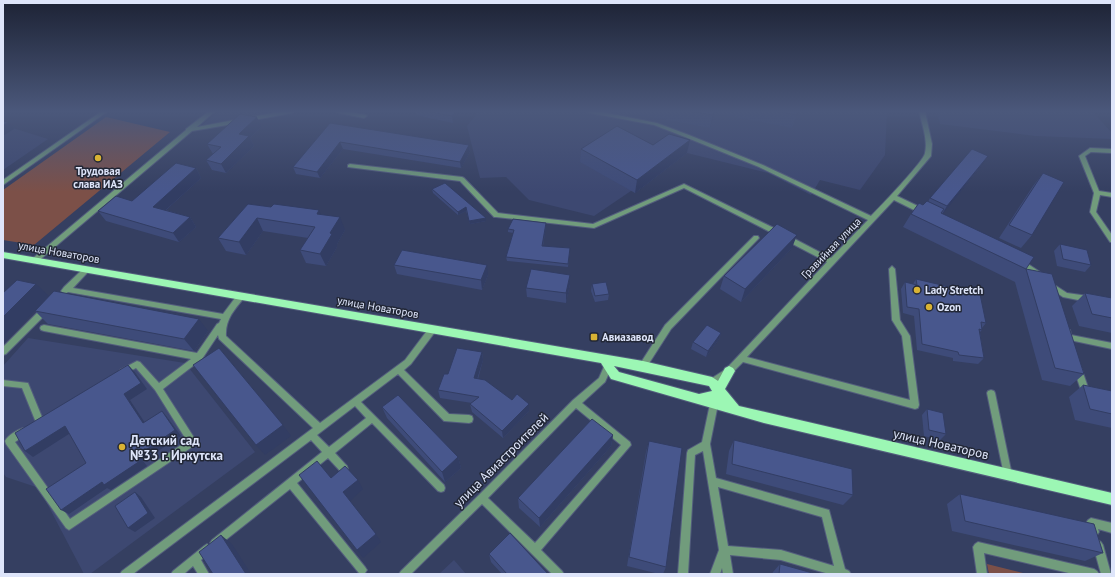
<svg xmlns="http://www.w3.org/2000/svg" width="1115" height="577" font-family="'PT Sans',sans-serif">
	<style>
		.built { fill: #3d4871 }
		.green { fill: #7c5048 }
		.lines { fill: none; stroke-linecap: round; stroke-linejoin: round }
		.minor-casing { stroke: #535d7d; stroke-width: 2 }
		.major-casing { stroke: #535d7d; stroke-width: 2 }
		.minor { fill: #719c7c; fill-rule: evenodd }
		.major { fill: #9cf7b4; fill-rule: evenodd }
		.wall { fill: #3e4b79 }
		.shaded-wall { fill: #323d63 }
		.building { fill: #48578d; stroke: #323d63 }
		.poi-dot { fill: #d9b334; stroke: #222736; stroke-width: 1.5 }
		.labels { text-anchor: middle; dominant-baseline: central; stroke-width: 3; stroke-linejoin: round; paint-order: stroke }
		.poi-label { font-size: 11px; font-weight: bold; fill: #dee5fa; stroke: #222736; text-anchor: start }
		.street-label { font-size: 11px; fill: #dee5fa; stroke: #222736 }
		.near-poi-label { font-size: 13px; font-weight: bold; fill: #dee5fa; stroke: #222736; text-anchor: start }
		.near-street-label { font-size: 13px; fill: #dee5fa; stroke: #222736 }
	</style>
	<rect width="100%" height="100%" fill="#353f61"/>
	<path class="built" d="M219,111H280L202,125Z
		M468,111H887L885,155L860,190L820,180L811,195L768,173L687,153L594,216L529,200L506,177L480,178L467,126L478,112Z
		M937,111H1092L1112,133V139L1035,136L940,124Z
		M3,125L48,139L3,170Z
		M28,338L185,363L255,452L90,574H84L39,488L6,477L3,473V366Z
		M454,560L466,574H439Z"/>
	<path class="green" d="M106,117L170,132L34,245L3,240V190Z
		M987,564L1027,574H989Z"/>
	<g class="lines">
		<defs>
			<path id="minor" d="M102,111H108L3,185V180Z
				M209,111H215L197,127L239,119L242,121L239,123L192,131L36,263H32L31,261L32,259L186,130V129Z
				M285,111H295L292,113L249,121L246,119L249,117Z
				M336,111H346L366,115L367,116L364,118L339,113Z
				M587,111H597L657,123L689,135L763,165L871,216C880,207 924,161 925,153C928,140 922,125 919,111H925L932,144L931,156L897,196L926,210L927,212L926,214H922L894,200L747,357L910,400L902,336L892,320L889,269L892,266L895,269L900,320L910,336L919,405L918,408L915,409L743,362L732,373L715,384L712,385L709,384L708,382L709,380L726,369L827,262L785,240L784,238L785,236H789L831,258L868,220L759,167L685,137L654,125L590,113Z
				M1090,148L1112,149V153L1091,152L1085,156L1099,191L1112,193V197L1100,195L1096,212L1112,235V242H1110L1090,212L1094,193L1079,156Z
				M350,164L462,177L464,178L498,213L593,224L684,184L780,231L781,233L778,235H776L684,188L594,228L496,217H494L460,181L348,167V165Z
				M754,236H758L759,238L671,329L646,368L643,369L640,368L639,366L640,364L665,325Z
				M1018,260H1022L1043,274L1044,276L1043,278H1039L1018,264L1017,262Z
				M86,267L88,268L89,270L88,272L73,288L223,314L238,294H244L245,296L244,298C234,310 225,320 226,336L320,423L405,360L429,328L432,327L435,328L436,330L435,332L411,364L404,370L449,414L469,415L472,416L473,419L472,422L469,423L444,421L398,374L361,402L444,485L445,488L444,491L441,492L438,491L372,423L335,453L347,466L348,469L347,472L344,473L341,472L328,458L297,483L365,567L367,570L365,573H359L290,489L218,546L215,548L212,546L210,543L212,540L322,452L311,440L133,574H120L122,571L313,428L219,339L218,335L202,359L163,389L195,439L196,442L195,445L72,528L69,530L66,528L6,444L5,441C8,435 17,430 23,428L26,429L27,432L26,435L15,442L70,519L187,441L155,390L136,368L123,375L120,374L119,372L120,370L137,361L140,362L159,383L191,359L44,331L41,330L40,328L41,326L44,325L197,353L217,324L219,323L221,319L68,292L65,294L63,293L61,291L64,287L84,268ZM355,406L366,418L329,447L317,435Z
				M1050,282L1067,293L1088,296L1091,297L1092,299L1091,301L1088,302L1063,297L1048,287L1047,285Z
				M46,306L49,307L50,309L49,311L6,354L3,355V347L43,307Z
				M1067,329L1070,330L1071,335L1112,343V349L1065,339L1063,332L1064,330Z
				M609,361L612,362L613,364L605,382L582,403L630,442L631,445L541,550L562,571L564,574H552L482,504L411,574H399L401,571L479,495L573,400L599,378L606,362ZM576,408L621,445L535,543L488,498Z
				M1078,367L1081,368L1082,370L1090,393L1089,395L1086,396L1083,395L1082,393L1074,370L1075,368Z
				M3,380L28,383L44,422L43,425L40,426L37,425L22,388L3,386Z
				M991,390L994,391L995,393L1012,475L1011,478L1008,479L1005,478L1004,475L987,393L988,391Z
				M714,400L717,401L718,404L710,444L716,478L829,510L845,569L849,571L851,574H829L781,560L730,555L733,574H723L722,568L720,574H710L719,550L703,451L695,455L688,574H678L687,453L688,450L702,442L710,404L711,401ZM718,487L822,517L834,566L781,550L728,546Z
				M1091,518L1112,523V533L1098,529L1099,532L1097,535L1094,537L1091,535L1086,523L1088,520Z
				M1098,540L1101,542L1103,545L1111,574H1101L1093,545L1095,542Z
				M978,542L1094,569L1097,571L1099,574H1073L984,553L987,574H977L973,547L975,544Z
				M207,544L210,546L212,549L210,552L201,560L209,574H198L193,566L184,574H171L173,571L204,546Z"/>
			<path id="major" d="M3,252L643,361L712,377L718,381L725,368L729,366L733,368L735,371L725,389L739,406L1112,493V505L764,423L611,379L601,363L3,258ZM614,366L709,386L712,391L699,394L619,372Z"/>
		</defs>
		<use href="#minor" class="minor-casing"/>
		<use href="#major" class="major-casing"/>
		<use href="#minor" class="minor"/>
		<use href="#major" class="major"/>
	</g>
	<path class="wall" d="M184,111H197L195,113Z
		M415,111H462L453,123L416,115Z
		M619,111H797V115L792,128L714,113L710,128Z
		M330,123L469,145L470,152L461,168L343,149L320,178L296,174L293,167Z
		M261,127L250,138L254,146L226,173L212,170L206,160L213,154L207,144Z
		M690,140L687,153L635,193L580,162L581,149L653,145Z
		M981,166L942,214L1026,269L1084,374L1070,386L1042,380L1015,282L903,227L911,214L928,202L930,198Z
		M196,168L201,178L166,210L190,217L196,227L179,242L106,221L98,211L132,201Z
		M1043,173L1032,235L1021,248L999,238L1033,186Z
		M432,189L486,218V221L470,224L466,211L458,215L433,193Z
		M248,204L321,215L345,230L337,244V247L326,266L306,263L300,250L308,238L263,231L246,255L226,251L218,238Z
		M546,223V226L543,246L570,248L568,267L507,261L506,257L513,233L508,232V229Z
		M1060,244L1091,265L1085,272L1057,266L1054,251Z
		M792,248L741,302L720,289L724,276Z
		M394,265L488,275L482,290L397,274Z
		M916,279L986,323L982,328V330L980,332L984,358L978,364L953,361V358L917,350L914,316L903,313L901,289L905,282L913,284Z
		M570,284L566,303L527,297L526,288Z
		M592,284L609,294L608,300L595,302L591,291Z
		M1085,293L1112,298V333L1079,326L1072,306Z
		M35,311L208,331L194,351L48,324Z
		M721,333L719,339L706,357L691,349L693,342Z
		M482,352L483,360L478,379L529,411L503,438L472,412L470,404L472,403L440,398L438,390L448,374Z
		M1083,385L1112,391V428L1075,420L1069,397Z
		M382,407L458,457L461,468L445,482L387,418Z
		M927,409L946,434L940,440L924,436L922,415Z
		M613,435L611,446L540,527L519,508L518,498Z
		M734,440L853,495L843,505L726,474L729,451Z
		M649,441L666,567L663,574H659L627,566L646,452Z
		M960,494L1103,553L1085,561L952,531L947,504Z
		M489,554L548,574H502L491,562Z
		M780,564L816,574H772L773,572Z"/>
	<path class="shaded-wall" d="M456,111H462L453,123L452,116Z
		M714,111H715L710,128L713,115Z
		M257,117L261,127L250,138L254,146L226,173L221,164L239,134Z
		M8,122L14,129L3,136V126Z
		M690,140L687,153L635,193L637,180Z
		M340,142L343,149L320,178L317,172Z
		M469,145L470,152L461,168L460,162Z
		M988,156L981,166L941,216L947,206Z
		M196,168L201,178L159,216L153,207Z
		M466,207V211L458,215V212Z
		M319,210L324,223L317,214Z
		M190,217L196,227L179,242L173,233Z
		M340,217L345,230L337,244V247L326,266L320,254L330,233Z
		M257,218L263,231L246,255L239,242Z
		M486,218V221L470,224L469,221Z
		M546,223V226L542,249V246Z
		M797,235L792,248L741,302L745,289Z
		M487,265L488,275L482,290L481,280Z
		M570,275V284L566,303V293Z
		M36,284L49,296L3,344V317Z
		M199,319L208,331L194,351L184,339Z
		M721,333L719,339L706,357L708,351Z
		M482,352L483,360L475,386L474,378Z
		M128,365L134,371L147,389L130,400L149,429L143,423L124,394Z
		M529,404V411L503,438L502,431Z
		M162,411L167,417L181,436L143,461L147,466L111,490L107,488L69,514L61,510L102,482L137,456Z
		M283,425L291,436L265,455L256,445Z
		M65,426L72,432L33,457L25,451Z
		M613,435L611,446L540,527L539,518Z
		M458,457L461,468L445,482L442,472Z
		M358,480L363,489L349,502L343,492Z
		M135,492L141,497L155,518L135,532L128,528Z
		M376,534L381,542L363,558L357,550Z
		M221,535L232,544L251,574H246Z"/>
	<path class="building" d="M426,111H456L452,116Z
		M688,111H714L713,115Z
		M775,111H797V115Z
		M240,114L257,117L239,134L249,136L221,164L206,160L221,147L207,144Z
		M3,121L8,122L3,126Z
		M330,123L469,145L460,162L340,142L317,172L293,167Z
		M617,126L653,145L669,134L690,140L637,180L581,149Z
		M972,149L988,156L947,206L930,198Z
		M176,163L196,168L153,207L190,217L173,233L98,211L116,196L132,201Z
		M1043,173L1064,182L1032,235L1009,225Z
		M445,183L486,218L469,221L466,207L458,212L432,189Z
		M927,201L944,209L941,213L1034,257L1026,269L911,214L919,203L923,205Z
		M248,204L271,207L274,204L319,210L317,214L340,217L330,233L332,234L320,254L300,250L315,227L257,218L239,242L218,238Z
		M513,219L546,223L542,246L570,248L568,264L506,257L514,230L508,229Z
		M777,224L797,235L745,289L724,276Z
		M1060,244L1087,250L1091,265L1063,259Z
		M402,250L487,265L481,280L394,265Z
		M531,269L570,275L566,293L526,288Z
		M1026,269L1052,274L1084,374L1055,368Z
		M916,279L980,294L986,323L981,322L982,330L979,329L984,358L959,355L958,352L922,344L919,309L907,307L905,282L917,285Z
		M17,280L36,284L3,317V293Z
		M606,282L609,294L595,296L592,284Z
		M54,291L199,319L184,339L35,311Z
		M1085,293L1112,298V318L1092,314Z
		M707,325L721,333L708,351L693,342Z
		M219,348L283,425L256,445L193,365Z
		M457,348L482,352L474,378L485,380L512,400L517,394L529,404L502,431L470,404L479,397L438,390L444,374H448Z
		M128,365L141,383L124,394L143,423L162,411L175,430L137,456L140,461L104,485L102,482L61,510L46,489L86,463L65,426L25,451L15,433Z
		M1083,385L1112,391V414L1090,409Z
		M398,395L458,457L442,472L382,407Z
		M927,409L943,413L946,434L929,430Z
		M592,419L613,435L539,518L518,498Z
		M734,440L852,469L853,495L732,464Z
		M649,441L682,448L666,567L629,557Z
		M317,461L331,478L345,466L358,480L343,492L376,534L357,550L299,475Z
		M135,492L148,513L128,528L115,506Z
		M960,494L1094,524L1103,553L965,521Z
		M510,533L548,574H507L489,554Z
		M221,535L246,574H213L199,552Z
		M780,564L816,574H779Z"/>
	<linearGradient id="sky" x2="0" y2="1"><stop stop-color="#1d2335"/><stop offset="0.58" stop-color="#4b587b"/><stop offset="1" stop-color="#4b587b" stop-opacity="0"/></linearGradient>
	<rect width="1115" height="192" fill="url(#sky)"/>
	<g class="poi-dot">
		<circle cx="98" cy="158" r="4"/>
		<circle cx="917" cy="290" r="4"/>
		<circle cx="929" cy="307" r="4"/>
		<rect x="590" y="333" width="8" height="8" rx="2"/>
		<circle cx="122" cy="447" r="4"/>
	</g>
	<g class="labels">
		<g class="poi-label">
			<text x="98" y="171" text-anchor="middle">Трудовая<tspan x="98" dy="13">слава ИАЗ</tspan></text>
			<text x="925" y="290">Lady Stretch</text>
			<text x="937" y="307">Ozon</text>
			<text x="602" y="337">Авиазавод</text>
		</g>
		<g class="street-label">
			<text transform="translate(831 248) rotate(-46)">Гравийная улица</text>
			<text transform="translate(59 252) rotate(10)">улица Новаторов</text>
			<text transform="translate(378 307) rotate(10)">улица Новаторов</text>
		</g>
		<g class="near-poi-label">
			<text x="130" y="440">Детский сад<tspan x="130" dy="15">№33 г. Иркутска</tspan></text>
		</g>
		<g class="near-street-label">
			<text transform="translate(941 444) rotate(13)">улица Новаторов</text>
			<text transform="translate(501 460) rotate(-45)">улица Авиастроителей</text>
		</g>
	</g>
	<rect width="1115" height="577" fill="none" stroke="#dee5fa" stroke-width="8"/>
</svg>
